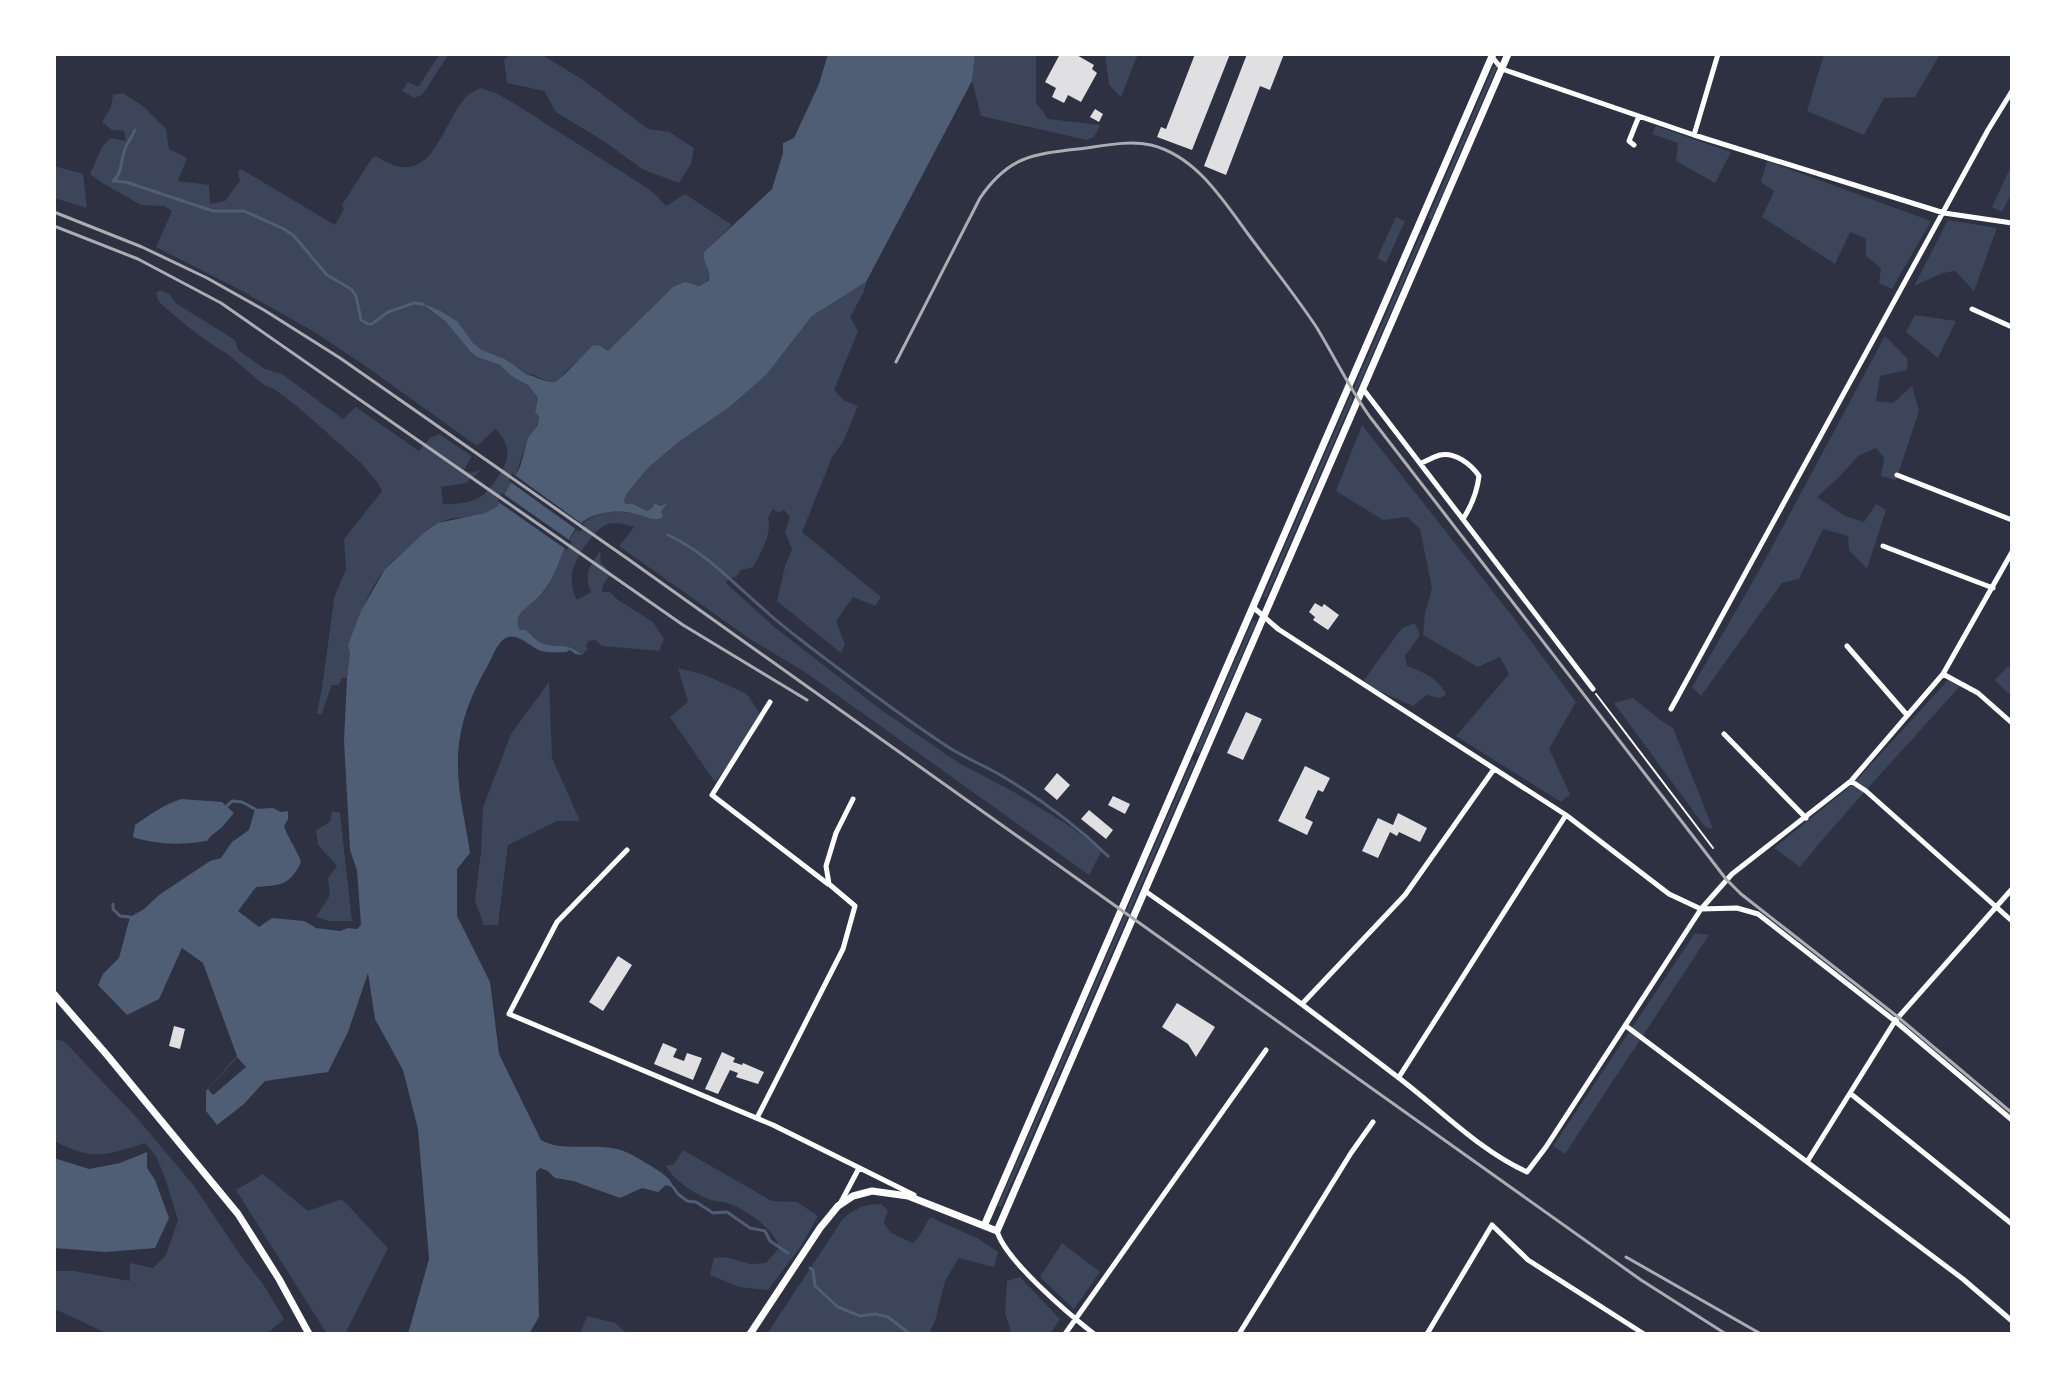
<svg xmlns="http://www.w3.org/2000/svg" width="2066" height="1388" font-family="Mulish,sans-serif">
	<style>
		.green { fill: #3c4559 }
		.water { fill: #4f5d75 }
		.pier { fill: #2d3142 }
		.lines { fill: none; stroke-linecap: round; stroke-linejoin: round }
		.stream { stroke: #4f5d75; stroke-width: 3 }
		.building { fill: #e0e0e3 }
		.path { stroke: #fff; stroke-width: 2 }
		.minor { stroke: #fff; stroke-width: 5 }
		.secondary { stroke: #fff; stroke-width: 7 }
		.rail { stroke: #abadb3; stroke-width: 3 }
	</style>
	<rect width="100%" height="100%" fill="#2d3142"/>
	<path class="green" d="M440,54H449L422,95L414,98L402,91L408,82L418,87Z
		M510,54H541L586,82L648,129L669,132L694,148L691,164L679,183L642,169L605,142L556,112L544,91L507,83L504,60Z
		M975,54H1036V102L1048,119L1100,125L1094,137L1087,140L981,116L972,81Z
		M1105,54H1138L1121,97L1109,85Z
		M1824,54H1940L1915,97L1884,98L1864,135L1807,111Z
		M1494,65L1497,67L1431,220L1428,218Z
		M480,88L496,93L515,104L644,186L655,194L666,206L685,194L732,225L704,252C707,263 713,274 705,284L695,286L685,282L608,351L600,346C591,353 580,358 572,366C553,383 559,388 532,374L529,375L505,359L482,350L473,343L458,322L441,311L424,306L446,322L470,350L477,357L500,365L510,375L529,386L538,398L535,412L539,417C537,429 528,438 524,450C517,468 512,497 494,509C479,520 457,514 441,522C430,527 421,537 412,545C403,553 392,560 385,569C360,601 352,640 347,678H342L339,685H332L321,715L317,713L322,688L333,607L334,598L346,569L344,539L382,491L378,483L361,463L298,407L274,389L264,385L225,352C216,350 162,307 158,300C157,298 157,295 156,293L160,290L169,294L177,304L235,340L238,350L265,369L282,374L343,419L356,407L419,451L430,438L439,434L472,456L464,470L471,473L481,470L466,483L441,487L443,504C453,505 471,503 480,497C485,494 489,489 493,484C507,465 516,448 495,429L477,446L364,365L316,333L242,291L156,247L172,211L164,206L141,205L104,184L90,174L102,147L110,138L126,141L124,131L112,130L102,122L111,107L113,95L123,93L144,107L166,129L169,149L187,158L178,181L209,185L210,204L225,201L240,181L238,172L241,169L335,225L344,209L342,205L372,158L376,156C431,192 438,132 464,99C468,94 475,91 480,88Z
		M1656,126L1731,152L1715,183L1676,161L1678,143L1652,134Z
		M1767,161L1931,221L1892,289L1879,283L1881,268L1866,256V239L1850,232L1835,264L1762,217L1774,191L1761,182Z
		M2012,164V192L2002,212L1992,207Z
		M54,166L83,174L87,208L54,198Z
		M1396,217L1405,221L1386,263L1377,258Z
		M1948,220L1997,228L1974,291L1955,271L1943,273L1914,286Z
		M1421,234L1424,235L1356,392L1354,388Z
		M866,282L864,292L850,317L858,331L834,390L843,400L858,406L843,442L832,457L802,532L881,597L875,606L853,597L836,621L845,644L841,653L777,601L785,566L792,549L785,532L790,517L784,510L778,513L773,509L768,518C772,535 761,552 753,567L741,570L736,577L729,578L726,583L773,626L880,709L959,763L1014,792L1065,823L1102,850L1089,875L805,672L750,639L619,546L634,527C625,524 617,522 608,524C594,528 573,561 572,575C571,584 573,592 577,600L591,592C583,572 590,567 600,551L601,563L611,573L603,585L602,592H610L618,600L653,622L664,639L659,651L602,646L595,640L589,641L586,646L588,649L582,655C567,641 558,649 542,643C536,641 531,635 526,630H520L517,626C517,606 540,599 550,583C556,572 558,559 564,548C590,501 615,513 661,514V506L657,504L647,511L633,504H625L624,500L627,492L648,468L680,441L767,374L812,316Z
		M1915,315L1956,321L1938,358L1906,332Z
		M1885,336L1908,359L1907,370L1880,376L1876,401L1893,403L1912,386L1919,411L1896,480L1881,476L1884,458L1876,448L1858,456L1841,475L1817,497L1845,516L1864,522L1876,504L1886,510L1867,569L1849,550L1848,536L1823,529L1799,579L1782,583L1701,696L1692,687L1764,562Z
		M1351,394L1353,398L1266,598L1263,597Z
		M1362,425L1513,617L1576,702L1549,749L1570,794L1561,802L1456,736L1509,674L1500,657L1478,667L1423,635L1425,613L1432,588L1420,529L1407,517L1383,520L1336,491Z
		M1253,620L1256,622L1199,754L1195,752Z
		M1415,623L1420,635L1405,656L1407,666C1423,672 1440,679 1446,695L1439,698L1427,695L1413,706L1370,687L1364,680L1402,628Z
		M2008,666L2010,668L2012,666V690L2009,694L1995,680Z
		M678,668L705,675L747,694L764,720L715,782L670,717L688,702Z
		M1949,679L1962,684C1908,745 1851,804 1800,867L1774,848L1854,783Z
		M549,682L552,758L580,821H557L508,845L498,925H484L475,901L481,851L483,807L511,734Z
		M1633,698L1659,719L1673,728L1713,829L1705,827L1614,703Z
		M1192,760L1195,762L1001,1207L998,1206Z
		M332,811L340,813L352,921H328L316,917L330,895L328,878L337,866L318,845L316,830L330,822Z
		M1695,933L1709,935L1565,1154L1553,1146Z
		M54,1039L64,1041L137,1118L194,1186L239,1253L263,1284L284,1319L267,1334H108L57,1310L54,1315V1271H74L130,1281V1263L153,1268L166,1255L178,1220L165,1178L157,1158L145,1143C104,1156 94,1161 54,1141Z
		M683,1150L772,1201L797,1202L818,1216L801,1246L768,1290L739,1287L710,1275L714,1258L725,1257L751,1264L766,1263L779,1248C777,1232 750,1213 735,1206C728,1202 718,1202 711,1200C695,1194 674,1181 666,1166L674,1164Z
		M263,1174L308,1211L342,1199L388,1248L345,1334H327L236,1190Z
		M881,1204L888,1210L884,1223L891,1233L913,1243L918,1238L930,1217L979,1239L998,1252L994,1267L959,1258L945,1281L935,1321L929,1334H767L842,1220C854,1208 865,1204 881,1204Z
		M1062,1243L1100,1272L1074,1309L1040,1277Z
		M1020,1277L1060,1319L1050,1334H1012L1005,1314L1007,1281Z
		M587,1316L615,1323L628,1334H580Z"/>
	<path class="water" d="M828,54H975L972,81L866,282L812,316L767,374L728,408L680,441L648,468L627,493L624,500L625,504H633L647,511L653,507L654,503L661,506L667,503L661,512L663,516L660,519C651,520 645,516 636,514C622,510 607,511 593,516C566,526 563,560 550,582C546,588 540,596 534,601C525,609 512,616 520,630H526C531,634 536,641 542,643C558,649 567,641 582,655L575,654L570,650L566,652C558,652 549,653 541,651C532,648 519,634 508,637C498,640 492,658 487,667C469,698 457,730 458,767C458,794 466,825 470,853L457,869V916L490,982L499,1054L541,1140C560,1152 595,1143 617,1149C629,1152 641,1160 651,1166C661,1172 670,1177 674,1188L666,1185L658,1192L642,1188L620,1198L573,1181L555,1178L548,1171L540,1168L536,1172L539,1317L529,1334H408L429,1259L418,1129L403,1070L375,1019L368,973L348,1032L328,1072L265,1081L244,1104L217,1125L206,1111V1091L237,1056L203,963L182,948L159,999L127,1015L98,985L103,974L119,958L130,917L144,909L159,895L210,861L221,858L232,842L249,830L255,809L273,808L281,812L288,811V819L284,826C288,839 297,849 301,862C290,886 280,885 256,887L238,911L259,927L272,918L304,921L316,928L340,931L348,928L357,929L361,925L357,870L350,850L344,741L347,678L350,653L348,645L361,611L385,569L425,532L438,523L485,513L498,506L520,467L528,438L537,426L539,417L535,412L538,398L529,386L510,375L500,365L477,357L470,351L446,322L421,303L441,311L458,322L473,343L482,350L505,359L528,375C536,376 545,383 554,382C559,382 587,351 593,345L600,346L608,351L673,287L685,282L699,286L708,281C713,270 701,263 704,252L772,189L783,153V143L794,138L819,84Z
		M181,799L222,802L234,813L222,827L210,837L207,841C181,845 158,845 133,837L135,825C149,815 165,804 181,799Z
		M147,1152V1168L155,1180L169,1218L155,1248L105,1252L54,1248V1158L89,1169L120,1163Z"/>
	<path class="pier" d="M512,473L585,526L580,532L509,481Z
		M502,493L572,542L567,550L497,501Z
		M237,1057L246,1067L213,1095L208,1089Z"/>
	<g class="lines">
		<path class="stream" d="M135,130C132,137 127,143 125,149C120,161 123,173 113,181L126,182L213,211H244L284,229L294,236L327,275L351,289L356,296L361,320L368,324H372L388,312L414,303L423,304
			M668,535C707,553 735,585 768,613C781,625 796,636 810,647C855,681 901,716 948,747C967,759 988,767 1007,779C1043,801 1078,827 1108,856
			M227,806L232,801L242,802L255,809
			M113,904V909L120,916L130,917
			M673,1187L678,1194L687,1201L696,1202L713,1213L727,1212L750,1228L765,1231L770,1241L788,1253
			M810,1268L813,1270L815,1286L838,1307L860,1316L875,1314L888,1317L910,1334"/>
	</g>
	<path class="building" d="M1060,54H1075L1094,65L1092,69L1097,73L1081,102L1068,95L1064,103L1052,97L1056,88L1045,82Z
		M1195,54H1230L1192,150L1157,137L1161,127L1166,129Z
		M1247,54H1284L1270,90L1260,86L1226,175L1204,166Z
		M1095,109L1103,114L1099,122L1090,117Z
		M1315,603L1322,607L1324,604L1339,615L1328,630L1313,620L1315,617L1309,612Z
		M1246,712L1262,719L1243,760L1227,753Z
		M1305,766L1330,778L1323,792L1318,790L1305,818L1313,822L1307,835L1278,821Z
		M1057,773L1070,785L1057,800L1044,789Z
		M1113,796L1130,804L1125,814L1108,805Z
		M1089,810L1113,830L1106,839L1081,819Z
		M1398,813L1427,828L1420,842L1399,832L1397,836L1390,832L1378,858L1362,851L1378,818L1393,825Z
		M618,956L632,965L603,1011L589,1002Z
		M1177,1003L1215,1027L1196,1057L1188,1044L1162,1027Z
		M174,1026L185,1029L180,1049L169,1046Z
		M663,1043L677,1049L673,1057L684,1061L687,1053L702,1058L693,1080L654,1064Z
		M722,1052L735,1058L733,1062L742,1065L743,1063L764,1072L758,1084L736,1077L738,1073L730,1070L718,1094L705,1089Z"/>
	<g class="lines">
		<path class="path" d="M1596,694L1713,848"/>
		<path class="minor" d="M1492,57L1502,69L1694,135L1944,213L2012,223
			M1694,135L1718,54
			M1634,145L1629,141L1639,116
			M1972,309L2012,327
			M1363,389L1593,689
			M1421,463C1427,461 1433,457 1440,455C1455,452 1471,464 1479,476C1477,493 1472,505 1463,519
			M1897,475L2012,520
			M1883,546L1993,588
			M1253,607L1278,629L1566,815L1669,894L1701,909L1737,908L1758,914L1895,1021L2012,1120
			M1847,646L1907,715
			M1943,674L1978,693L2012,723
			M770,702L712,795L828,884
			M1671,709L1988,130L2012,91
			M1724,734L1806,818
			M1851,781L1866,791L2012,921
			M627,850L557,922L509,1014L773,1125L914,1195
			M1145,891C1230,950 1313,1012 1395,1075C1438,1107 1478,1150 1527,1172L1546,1147L1701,909L1732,874L1851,781L1943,674L2012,552
			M1302,1004L1405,895L1494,769
			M1626,1026L1963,1279L2012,1321
			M1399,1077L1566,815
			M1851,1094L2012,1224
			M757,1118L843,949L855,906L829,884L826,866L836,833L853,799
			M1807,1162L1895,1021L2012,889
			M841,1202L859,1168
			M997,1231C1005,1260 1070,1315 1094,1334
			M1065,1334L1266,1050
			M1239,1334L1351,1153L1373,1122
			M1427,1334L1492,1225L1528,1260L1644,1334"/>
		<path class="secondary" d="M54,994L107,1055L238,1214L279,1279L309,1334
			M984,1226L1493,54
			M750,1334L820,1228L838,1206L853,1196L872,1191L908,1196L997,1231L1508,54"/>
		<path class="rail" d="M54,212L142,247L207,278L264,310L340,358L628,559L1641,1280L1726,1334
			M54,226L138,259L221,303L683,625L807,700
			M896,362L980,198C1008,157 1032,154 1078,149C1102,146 1128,140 1151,145C1196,156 1223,200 1248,234C1271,265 1296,296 1317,328C1335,358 1350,389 1370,417L1726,879L1741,894L1898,1017L2012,1113
			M1626,1257L1761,1334"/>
	</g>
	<rect width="2066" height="1388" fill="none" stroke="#ffffff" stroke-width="112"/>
</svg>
